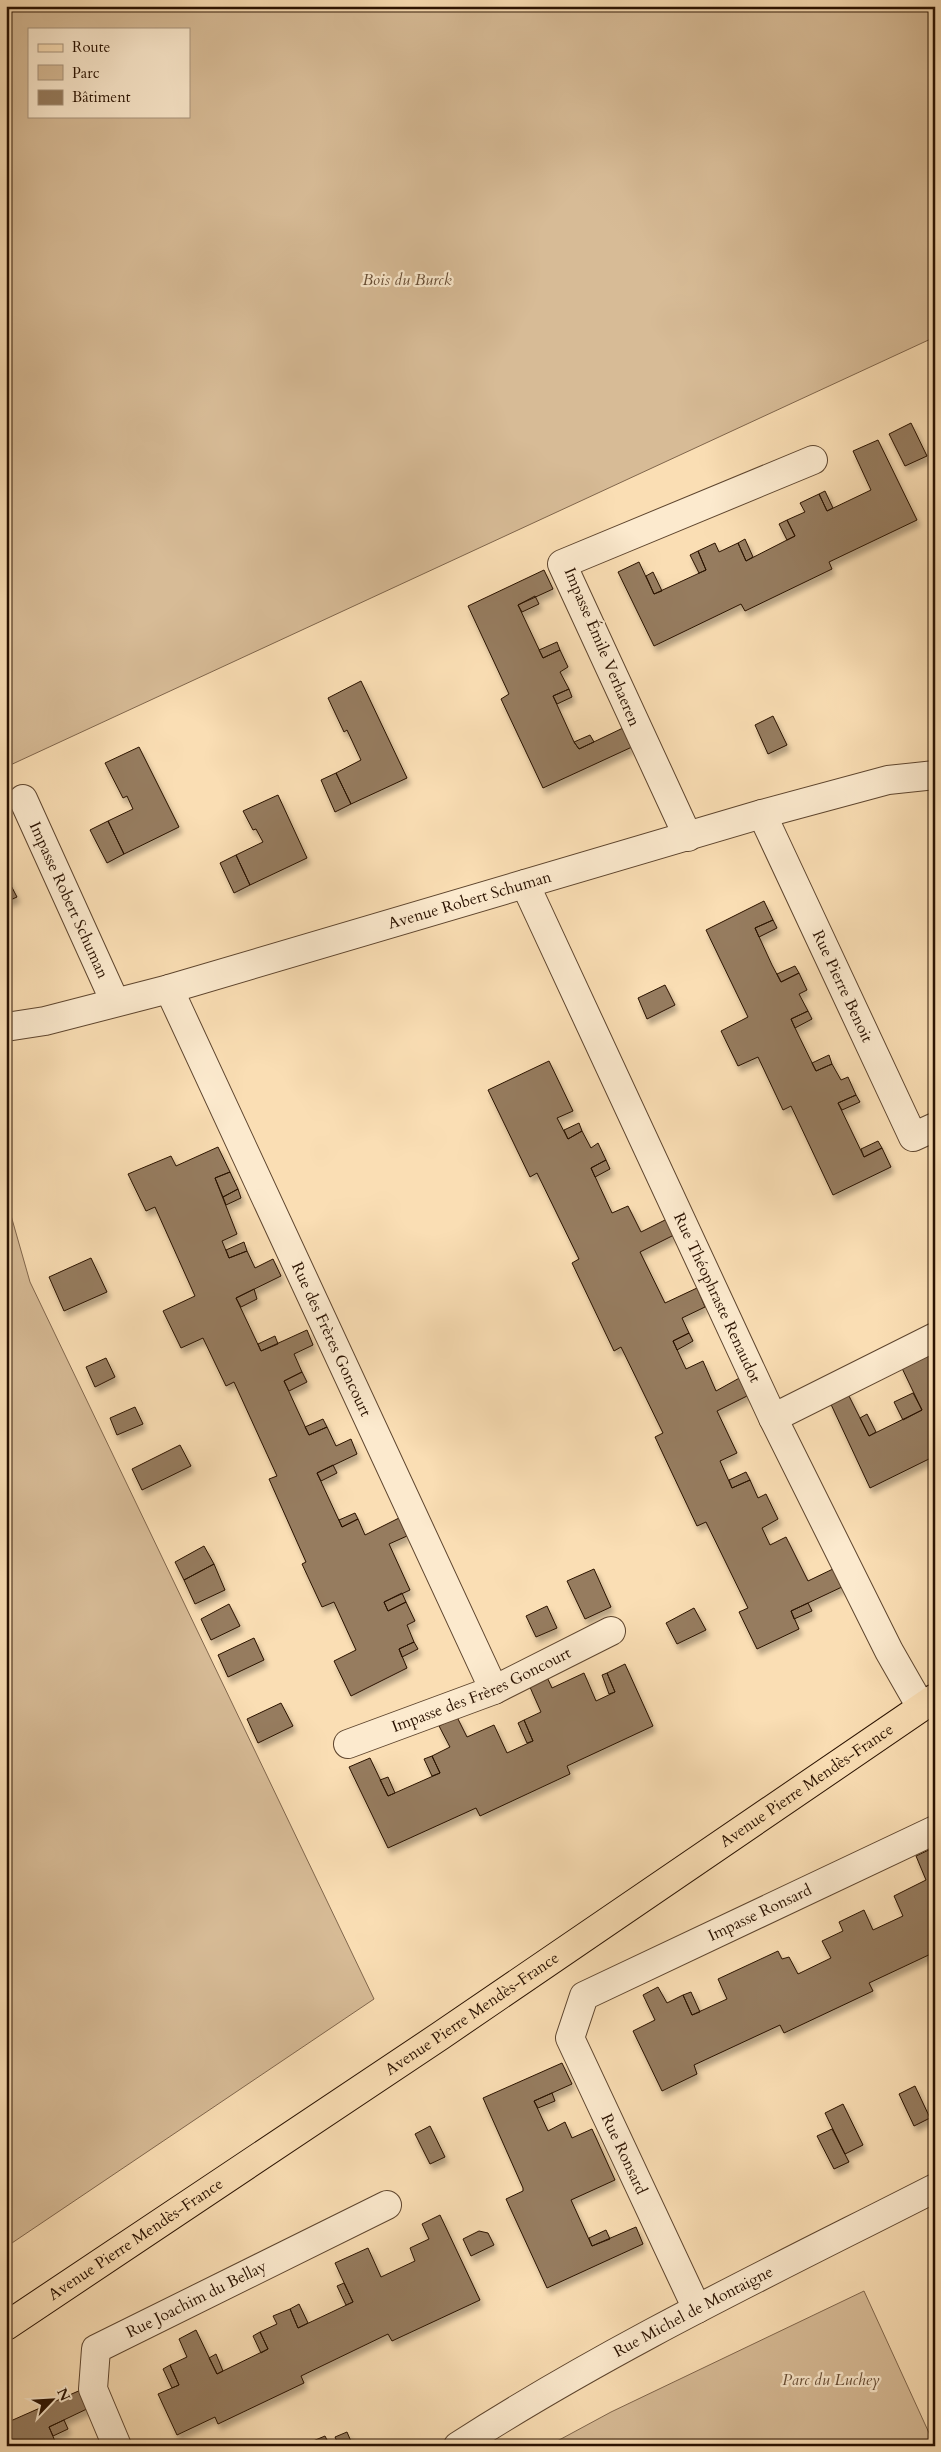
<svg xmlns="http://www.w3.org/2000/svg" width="941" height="2452" font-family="Cardo,serif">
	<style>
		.green { fill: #d7bb96; stroke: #80664c; fill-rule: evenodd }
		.building { fill: #967c5e; stroke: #2a1201; filter: url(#shadow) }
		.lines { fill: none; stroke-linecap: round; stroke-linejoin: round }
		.minor-casing { stroke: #5e452e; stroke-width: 30 }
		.major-casing { stroke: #2a1201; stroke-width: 30 }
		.minor { stroke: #fceace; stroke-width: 28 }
		.major { stroke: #fadeb4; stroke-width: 28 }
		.labels { text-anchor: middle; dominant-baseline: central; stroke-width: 4.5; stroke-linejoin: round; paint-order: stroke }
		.park-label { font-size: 16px; font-style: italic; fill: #674d35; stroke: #fceace }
		.street-label { font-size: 16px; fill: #2a1201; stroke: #fceace }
	</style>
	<defs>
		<filter id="shadow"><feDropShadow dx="3" dy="5.5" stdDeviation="2.5" flood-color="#0004"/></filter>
	</defs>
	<rect width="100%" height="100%" fill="#fadeb4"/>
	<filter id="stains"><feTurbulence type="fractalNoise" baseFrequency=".004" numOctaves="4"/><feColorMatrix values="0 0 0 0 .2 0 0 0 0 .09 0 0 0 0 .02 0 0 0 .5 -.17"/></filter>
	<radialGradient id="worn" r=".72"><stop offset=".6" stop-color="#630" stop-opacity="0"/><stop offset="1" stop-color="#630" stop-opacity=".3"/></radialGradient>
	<path class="green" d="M6,6H935V337L6,767ZM29,29H189V116H29Z
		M6,1198L30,1282L374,1999L6,2247Z
		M864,2291L935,2446H548L611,2412Z"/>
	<path class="building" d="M911,423L927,456L905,466L889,434Z
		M878,440L917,520L829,562L832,569L745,611L741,604L654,646L618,572L639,562L654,594L706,570L698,551L715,543L719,552L738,543L746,561L787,540L795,536L787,520L805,512L800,503L819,494L827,511L871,490L853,451Z
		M825,491L833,508L827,511L819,494Z
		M787,520L795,536L787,540L779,524Z
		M745,539L753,557L746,561L738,543Z
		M698,551L706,570L699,573L690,555Z
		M544,570L553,589L518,605L543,658L560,650L568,667L560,672L569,689L553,696L574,742L579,749L623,728L632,747L543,788L501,699L509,694L468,606Z
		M653,572L662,591L654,594L646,576Z
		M535,596L539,604L522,612L518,605Z
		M557,642L560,650L543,658L539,650Z
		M361,681L407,778L351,804L336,773L361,760L347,730L344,732L328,698Z
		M569,689L572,697L557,704L553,696Z
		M773,716L787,745L768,754L755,725Z
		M590,735L594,742L579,749L574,742Z
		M139,747L179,827L124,854L108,821L133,809L127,796L123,798L105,763Z
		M336,773L351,804L335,812L321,780Z
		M278,795L307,858L250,885L236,855L263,842L256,829L253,830L243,811Z
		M108,821L124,854L107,863L90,830Z
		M236,855L250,885L234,893L220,863Z
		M6,876L17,897L6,902Z
		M764,901L773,920L755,928L772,965L781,982L799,973L807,990L799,994L808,1011L791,1019L795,1028L816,1071L832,1064L841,1080L848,1077L856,1095L838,1103L864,1157L882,1148L891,1167L833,1195L791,1106L783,1110L758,1057L738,1066L721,1031L748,1017L706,930Z
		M773,920L777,928L759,937L755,928Z
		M795,966L799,973L781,982L777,974Z
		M665,985L675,1005L647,1019L638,998Z
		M808,1011L812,1019L795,1028L791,1019Z
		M829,1055L832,1064L816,1071L812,1063Z
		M549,1061L573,1111L557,1118L568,1139L582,1131L591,1148L598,1143L606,1160L591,1168L612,1213L628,1206L641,1232L667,1219L674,1235L640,1252L665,1303L697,1288L705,1307L682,1318L689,1333L673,1341L686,1369L703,1361L716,1391L743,1376L751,1394L717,1411L737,1453L720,1461L732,1488L750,1480L758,1498L766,1494L778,1519L762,1528L770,1545L786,1537L808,1581L835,1568L844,1586L791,1611L799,1629L757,1649L739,1612L748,1608L706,1522L697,1526L655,1437L663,1433L621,1347L614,1351L572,1263L579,1259L537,1173L530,1177L488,1090Z
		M856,1095L860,1102L842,1110L838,1103Z
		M579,1123L582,1131L568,1139L564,1130Z
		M878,1141L882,1148L864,1157L861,1149Z
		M218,1147L230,1172L215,1178L237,1234L222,1241L229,1258L247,1251L255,1268L273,1259L281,1276L236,1298L261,1351L307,1330L313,1345L294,1354L302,1372L284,1381L309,1435L327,1427L336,1446L351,1439L357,1454L317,1473L342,1527L358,1519L365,1535L399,1518L407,1536L389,1544L410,1590L384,1602L388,1611L406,1602L415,1621L407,1625L414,1642L399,1649L407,1668L351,1696L334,1661L356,1650L334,1602L322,1607L302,1564L306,1562L269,1479L277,1476L234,1382L226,1386L203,1338L181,1348L163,1311L195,1296L155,1207L146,1211L128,1174L171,1156L176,1166Z
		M606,1160L610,1169L595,1177L591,1168Z
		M230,1172L238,1189L223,1197L215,1178Z
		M238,1189L241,1198L226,1205L223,1197Z
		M244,1242L247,1251L229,1258L226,1250Z
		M91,1258L107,1292L64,1311L49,1277Z
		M254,1289L257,1299L241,1307L236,1298Z
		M689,1333L693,1341L677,1350L673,1341Z
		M275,1336L278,1344L261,1351L258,1344Z
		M935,1348V1456L870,1488L828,1398L846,1390L869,1436L922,1410L900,1364Z
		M106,1358L115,1377L95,1387L86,1367Z
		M302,1372L307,1382L289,1391L284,1381Z
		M913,1393L922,1410L903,1420L894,1402Z
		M135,1407L143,1424L117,1435L110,1418Z
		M867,1414L876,1432L869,1436L860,1418Z
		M323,1419L327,1427L309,1435L305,1427Z
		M180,1445L191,1466L142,1490L132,1469Z
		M333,1465L337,1473L321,1481L317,1473Z
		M746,1472L750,1480L732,1488L729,1480Z
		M355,1513L358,1519L342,1527L339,1520Z
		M204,1546L214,1564L184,1580L175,1562Z
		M214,1564L225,1590L195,1604L184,1580Z
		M594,1569L611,1607L585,1619L567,1581Z
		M402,1593L406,1602L388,1611L384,1602Z
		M808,1603L812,1611L794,1619L791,1611Z
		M229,1604L240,1626L211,1640L201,1619Z
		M547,1606L557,1628L536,1637L526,1616Z
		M694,1608L706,1630L677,1644L666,1623Z
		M254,1638L264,1660L228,1677L218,1655Z
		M414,1642L418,1649L402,1657L399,1649Z
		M625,1664L653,1726L567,1766L570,1774L480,1816L476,1808L388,1848L349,1767L370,1758L388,1796L440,1773L432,1756L450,1747L439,1726L457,1717L467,1737L494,1725L507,1753L533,1741L524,1720L541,1712L529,1685L547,1677L552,1688L584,1673L596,1701L615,1692L607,1673Z
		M607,1673L615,1692L609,1694L602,1675Z
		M281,1703L293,1726L258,1743L247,1719Z
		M524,1720L533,1741L527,1743L518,1723Z
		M432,1756L440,1773L432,1776L424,1759Z
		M388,1777L395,1793L388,1796L380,1780Z
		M933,1848L935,1852V1952L869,1983L873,1991L784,2033L780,2025L694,2065L697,2074L662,2091L633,2031L655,2020L643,1995L658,1987L667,2003L683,1995L692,2015L727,1999L718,1979L778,1951L782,1959L789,1957L798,1974L831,1958L822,1941L843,1931L839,1922L864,1910L873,1930L903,1916L894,1896L926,1880L916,1856Z
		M691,1992L700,2012L692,2015L683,1995Z
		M562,2063L572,2084L534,2101L548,2131L565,2122L572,2138L592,2129L615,2180L571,2200L592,2246L636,2227L643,2244L547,2288L506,2199L523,2191V2188L483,2098Z
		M915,2086L930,2118L914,2126L899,2094Z
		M552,2093L555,2101L538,2108L534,2101Z
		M843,2104L863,2145L845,2154L825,2113Z
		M430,2126L445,2157L430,2164L415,2134Z
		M832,2129L849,2162L834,2169L817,2136Z
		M440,2215L480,2300L392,2341L388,2334L301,2376L304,2383L218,2424L215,2417L177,2435L158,2394L179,2385L170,2365L187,2357L179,2339L196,2330L217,2374L223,2371L268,2349L260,2332L277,2324L273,2316L290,2309L298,2328L353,2302L335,2263L368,2248L381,2277L415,2261L410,2248L429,2239L422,2224Z
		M606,2230L610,2239L592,2246L589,2238Z
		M479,2231L488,2233L494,2245L471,2256L463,2239Z
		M344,2283L353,2302L346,2305L337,2286Z
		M299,2304L308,2323L298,2328L290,2309Z
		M260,2332L268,2349L261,2353L253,2336Z
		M216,2354L223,2371L217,2374L209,2358Z
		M170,2365L179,2385L172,2388L163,2369Z
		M83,2389L91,2407L49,2427L57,2446H6V2423Z
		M64,2420L68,2429L53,2436L49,2427Z
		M347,2432L353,2446H339L335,2437Z
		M325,2436L330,2446H315L313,2441Z"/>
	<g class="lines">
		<defs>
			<g id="minor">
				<path id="s1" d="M23,799L115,1002"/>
				<path id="s2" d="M762,814L913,1137L935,1127"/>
				<path d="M688,837L562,564L813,460"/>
				<path id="s3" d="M525,884L773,1418L889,1651L921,1707"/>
				<path id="s4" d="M169,989L494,1690"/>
				<path id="s5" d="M6,1027L45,1021L169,989L762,814L888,780L935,775"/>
				<path d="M773,1418L935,1337"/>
				<path id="s6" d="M348,1744L494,1690L611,1631"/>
				<path id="s7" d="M697,2309L570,2038L584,1996L935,1830"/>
				<path id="s8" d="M117,2446L93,2389L96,2349L387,2205"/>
				<path id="s9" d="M458,2446C610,2348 774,2270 935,2188"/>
			</g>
			<g id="major">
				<path id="s10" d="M6,2326L440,2036L935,1698"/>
			</g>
		</defs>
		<use href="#minor" class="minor-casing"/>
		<use href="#major" class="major-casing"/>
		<use href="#minor" class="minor"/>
		<use href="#major" class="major"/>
	</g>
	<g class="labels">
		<g class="park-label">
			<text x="407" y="280">Bois du Burck</text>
			<text x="831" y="2380">Parc du Luchey</text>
		</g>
		<g class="street-label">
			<text transform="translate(602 647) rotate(67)">Impasse Émile Verhaeren</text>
			<text stroke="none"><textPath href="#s1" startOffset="111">Impasse Robert Schuman</textPath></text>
			<text stroke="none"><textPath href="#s5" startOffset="481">Avenue Robert Schuman</textPath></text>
			<text stroke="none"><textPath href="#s2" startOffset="190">Rue Pierre Benoit</textPath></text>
			<text stroke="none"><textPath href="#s3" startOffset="456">Rue Théophraste Renaudot</textPath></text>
			<text stroke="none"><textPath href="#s4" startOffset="386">Rue des Frères Goncourt</textPath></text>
			<text stroke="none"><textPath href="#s6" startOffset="144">Impasse des Frères Goncourt</textPath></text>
			<text stroke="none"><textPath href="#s10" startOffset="966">Avenue Pierre Mendès-France</textPath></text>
			<text stroke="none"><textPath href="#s7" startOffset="538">Impasse Ronsard</textPath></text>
			<text stroke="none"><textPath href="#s10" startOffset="561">Avenue Pierre Mendès-France</textPath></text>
			<text transform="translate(624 2154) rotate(65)">Rue Ronsard</text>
			<text stroke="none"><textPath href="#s10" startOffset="156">Avenue Pierre Mendès-France</textPath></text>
			<text stroke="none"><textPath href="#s8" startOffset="214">Rue Joachim du Bellay</textPath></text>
			<text stroke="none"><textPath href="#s9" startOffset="271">Rue Michel de Montaigne</textPath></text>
		</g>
	</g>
	<rect width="941" height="2452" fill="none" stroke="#fadeb4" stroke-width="25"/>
	<rect x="8" y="8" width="926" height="2437" fill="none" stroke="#2a1201" stroke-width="2.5"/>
	<rect x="12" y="12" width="916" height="2427" fill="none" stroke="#2a1201"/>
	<rect x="28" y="28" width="162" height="90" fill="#fceace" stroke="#a8947c"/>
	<rect x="38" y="44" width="25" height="8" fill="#fadeb4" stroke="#a8947c"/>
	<text x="72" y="52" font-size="15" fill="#2a1201">Route</text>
	<rect x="38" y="65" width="25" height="15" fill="#d7bb96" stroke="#a8947c"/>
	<text x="72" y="78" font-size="15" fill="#2a1201">Parc</text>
	<rect x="38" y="90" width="25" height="15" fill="#967c5e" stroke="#a8947c"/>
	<text x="72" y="102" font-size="15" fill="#2a1201">Bâtiment</text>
	<g transform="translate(52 2400) rotate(65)" stroke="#fceace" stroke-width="4" paint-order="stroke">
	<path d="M0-4L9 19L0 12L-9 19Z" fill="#2a1201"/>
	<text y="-8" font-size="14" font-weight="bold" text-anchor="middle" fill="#2a1201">N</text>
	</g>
	<rect width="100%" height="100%" filter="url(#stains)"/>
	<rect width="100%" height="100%" fill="url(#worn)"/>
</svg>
